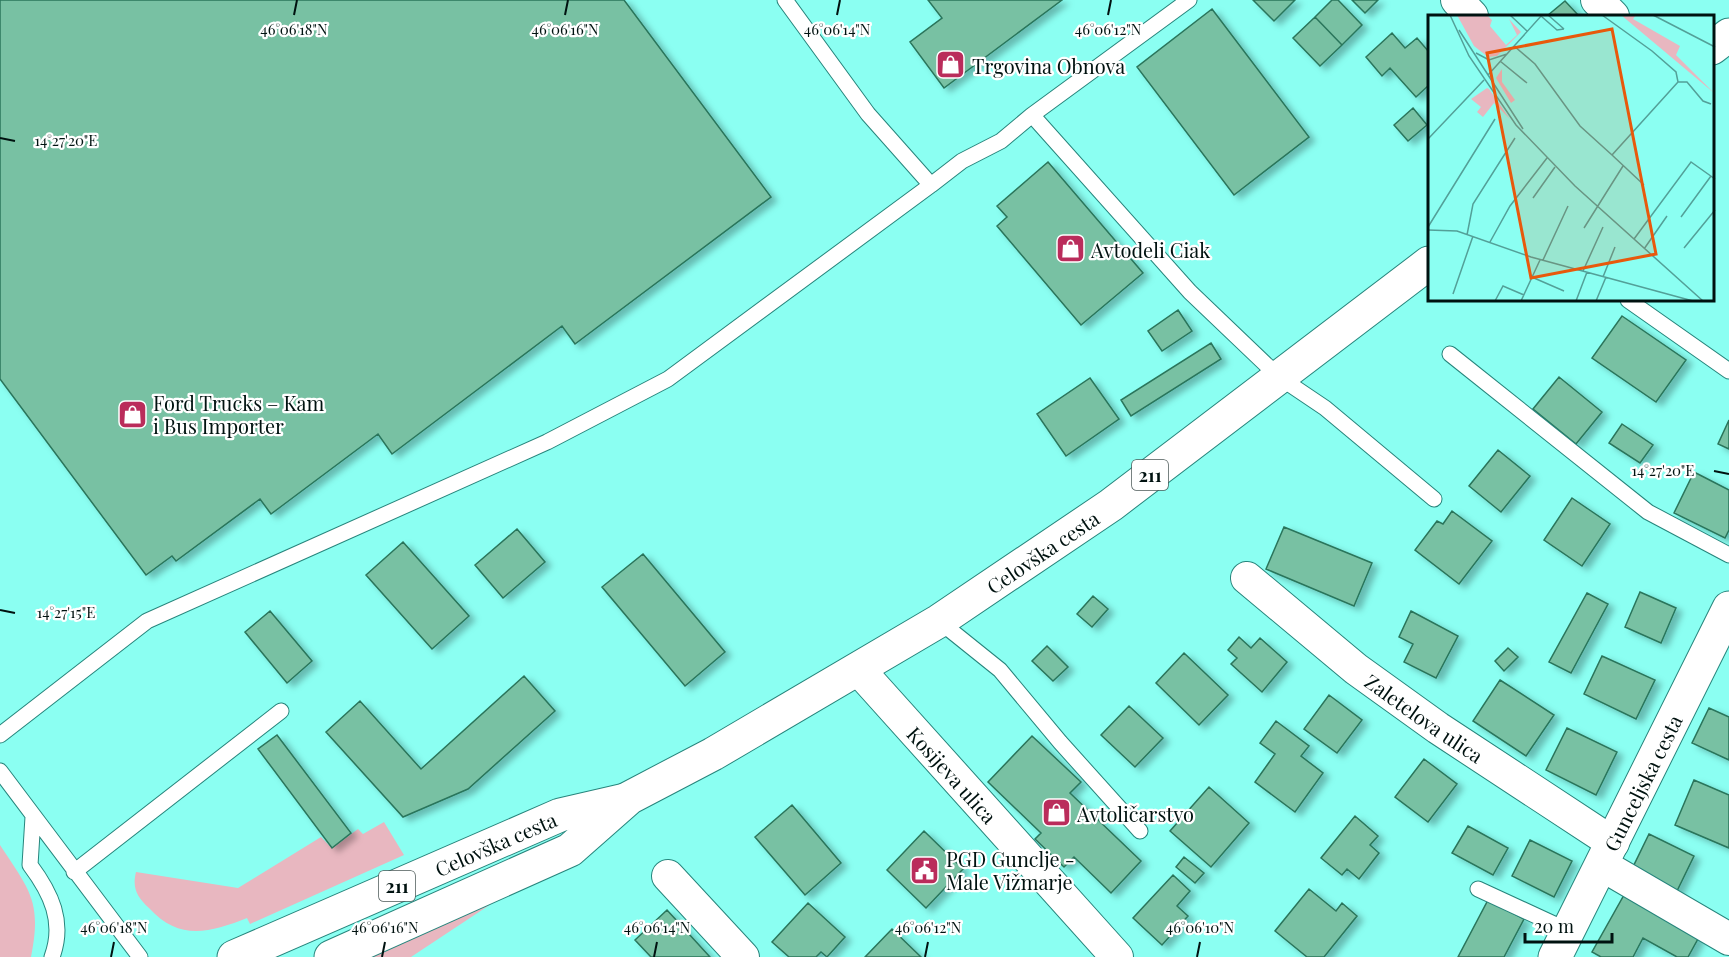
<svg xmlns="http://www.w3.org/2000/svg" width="1729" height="957" font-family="'Playfair Display',serif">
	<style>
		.green { fill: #e8b7c0 }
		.building { fill: #78c1a3; stroke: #2a755b; stroke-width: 1.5; filter: url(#shadow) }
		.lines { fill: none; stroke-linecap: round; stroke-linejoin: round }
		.service-casing { stroke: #27857c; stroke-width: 17 }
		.minor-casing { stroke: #27857c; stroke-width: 34 }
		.tertiary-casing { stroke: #27857c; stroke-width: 35 }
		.primary-casing { stroke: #27857c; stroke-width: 35 }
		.service { stroke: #fff; stroke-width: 15 }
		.minor { stroke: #fff; stroke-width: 32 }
		.tertiary { stroke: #fff; stroke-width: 33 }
		.primary { stroke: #fff; stroke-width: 33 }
		.ticks { fill: none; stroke: #001210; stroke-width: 2 }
		.labels { text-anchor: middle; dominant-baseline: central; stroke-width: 4.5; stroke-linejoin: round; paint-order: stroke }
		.shield { fill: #fff; stroke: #4c5958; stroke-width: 1.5 }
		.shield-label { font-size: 18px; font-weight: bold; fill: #001210 }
		.poi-label { font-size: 20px; fill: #001210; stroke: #fff; text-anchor: start }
		.street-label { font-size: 20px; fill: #001210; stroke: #fff }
		.inset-road { fill: none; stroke: #53a098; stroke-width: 1.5 }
		.view { fill: #e8590c; fill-opacity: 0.15; stroke: #e8590c; stroke-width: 3 }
		.inset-edge { fill: none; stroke: #001210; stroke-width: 3 }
		.ticks-label { font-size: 15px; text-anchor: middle; fill: #001210; stroke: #fff; stroke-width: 4.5; stroke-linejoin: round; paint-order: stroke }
	</style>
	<defs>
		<filter id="shadow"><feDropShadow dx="6" dy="4" stdDeviation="3" flood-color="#0004"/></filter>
	</defs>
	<rect width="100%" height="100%" fill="#8bfff2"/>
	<path class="green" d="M384,822L404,855L250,924L247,918C209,933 179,941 149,908C137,897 132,888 136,872L238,888L321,837L332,848L358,829L363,834Z
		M0,845C30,891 42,901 31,957H0Z
		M520,885L411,957H360Z"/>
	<path class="building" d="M0,0H624L771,197L575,344L562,326L392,454L378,434L271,514L260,499L176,561L172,556L146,575L0,379Z
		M928,0H1062L944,88L910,42L942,18Z
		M1253,0H1295L1274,21Z
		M1332,0H1338L1362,25L1342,45L1315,17Z
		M1352,0H1378L1365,13Z
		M1565,1L1579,16H1547Z
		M1212,9L1309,137L1234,195L1137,67Z
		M1315,17L1342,45L1320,66L1293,38Z
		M1392,33L1405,48L1417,38L1429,52V85L1416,97L1390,68L1382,76L1366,57Z
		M1413,108L1427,125L1408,141L1394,125Z
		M1048,162L1143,273L1081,325L997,226L1007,217L997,206Z
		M1178,310L1192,331L1162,351L1148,331Z
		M1622,316L1686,360L1656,402L1592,358Z
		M1211,343L1221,359L1131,416L1121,400Z
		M1559,377L1602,412L1576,444L1533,409Z
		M1090,378L1119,419L1066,456L1037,414Z
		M1729,420V449L1718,444Z
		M1622,424L1653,445L1640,463L1609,443Z
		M1498,450L1530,476L1501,512L1469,486Z
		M1694,472L1729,490V530L1725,538L1674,513Z
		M1572,498L1610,524L1582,566L1544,540Z
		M1452,511L1492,541L1459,584L1415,550L1437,521L1443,524Z
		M1284,527L1372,563L1354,606L1266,569Z
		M517,529L545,562L503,598L475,565Z
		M403,542L469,616L432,649L366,575Z
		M643,554L725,652L685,686L602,587Z
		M1640,592L1676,608L1661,643L1625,627Z
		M1587,593L1608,604L1571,673L1549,662Z
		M1093,596L1108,609L1092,627L1077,614Z
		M270,611L312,661L287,683L245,632Z
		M1411,611L1458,636L1436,678L1404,662L1413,644L1399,637Z
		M1239,637L1251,648L1260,638L1287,662L1262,692L1231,664L1237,658L1228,650Z
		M1047,646L1068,667L1053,681L1032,661Z
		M1508,648L1518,657L1504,671L1495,661Z
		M1184,653L1228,695L1199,725L1156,683Z
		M1602,656L1655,680L1636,719L1584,694Z
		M524,676L555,711L468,789L403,817L326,732L360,701L421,769Z
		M1500,680L1554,715L1526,756L1473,721Z
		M1329,695L1362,720L1337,753L1304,729Z
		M1129,706L1163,738L1135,767L1101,735Z
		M1709,708L1729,717V760L1692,743Z
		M1276,721L1309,746L1301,756L1323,773L1295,812L1255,782L1275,754L1260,743Z
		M1567,728L1617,752L1596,795L1546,770Z
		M277,735L351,833L332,848L258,749Z
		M1032,736L1081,782L1070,793L1141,861L1111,893L1074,857L1064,867L1035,839L1041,833L988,782Z
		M1424,759L1457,784L1428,822L1395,797Z
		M1694,780L1729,795V848L1675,825Z
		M1209,787L1249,823L1211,867L1170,831Z
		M792,805L841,863L805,895L755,837Z
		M1355,816L1378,836L1370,845L1379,853L1359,879L1347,869L1342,875L1321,858Z
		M1468,826L1508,848L1493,875L1452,853Z
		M924,831L963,869L926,908L887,870Z
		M1649,834L1694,856L1676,893L1631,871Z
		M1530,840L1572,861L1554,897L1512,876Z
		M1184,857L1204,873L1195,883L1176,867Z
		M1173,875L1190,891L1177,906L1188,916L1162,945L1133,918Z
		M1309,889L1336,911L1342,903L1357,916L1324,957H1307L1275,931Z
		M1624,895L1699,937L1688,957H1677L1643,938L1633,957H1601L1592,952Z
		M1488,900L1524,919L1504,957H1458Z
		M808,903L845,937L827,957L821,952L816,957H789L772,942Z
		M667,910L710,957H651L635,940Z
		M892,929L921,957H865Z"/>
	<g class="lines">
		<defs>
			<path id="service" d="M785,0L868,114L931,185L962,161L1001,141L1032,115L1189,0
				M1032,115L1190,292L1279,377L1325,408L1434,499
				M1628,300L1729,371
				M1450,354L1648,512L1729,555
				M939,621L1000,670L1060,742L1140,831
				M0,735L147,621L547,442L668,379L931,185
				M0,771L140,957
				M33,817L30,865C51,893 65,922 52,957
				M74,872L281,711
				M1478,889L1569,931"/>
			<g id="minor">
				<path d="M1457,0L1472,16"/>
				<path d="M1597,0L1613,16"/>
				<path id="s1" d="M1247,578L1356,669L1438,728L1613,843"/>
				<path id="s2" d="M859,670L1117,957"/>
				<path d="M1602,865L1729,939"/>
				<path d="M668,876L743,957"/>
			</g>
			<g id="tertiary">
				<path id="s3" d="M1555,957L1729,608"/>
			</g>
			<g id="primary">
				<path d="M1712,48L1729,35"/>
				<path id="s4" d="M234,957L560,815L625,800"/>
				<path id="s5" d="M331,957L570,850L629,798L713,754L939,621L1111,505L1429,263"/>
			</g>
		</defs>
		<use href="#service" class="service-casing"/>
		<use href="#minor" class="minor-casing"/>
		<use href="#tertiary" class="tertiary-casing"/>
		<use href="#primary" class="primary-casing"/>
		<use href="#service" class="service"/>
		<use href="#minor" class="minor"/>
		<use href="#tertiary" class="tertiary"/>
		<use href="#primary" class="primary"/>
	</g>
	<path class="ticks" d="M294,15L297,0M565,15L568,0M837,15L840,0M1108,15L1111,0M0,138L15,141M1714,471L1729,474M0,610L15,613M111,957L114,942M382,957L385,942M654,957L657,942M925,957L928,942M1197,957L1200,942"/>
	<defs>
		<symbol id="shop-square" viewBox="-11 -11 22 22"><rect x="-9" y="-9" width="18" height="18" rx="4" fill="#ba2c5b" stroke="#fff"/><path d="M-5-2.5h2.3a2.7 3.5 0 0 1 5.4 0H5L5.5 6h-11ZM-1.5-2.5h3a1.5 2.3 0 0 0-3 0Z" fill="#fff"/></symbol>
		<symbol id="civic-square" viewBox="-11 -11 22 22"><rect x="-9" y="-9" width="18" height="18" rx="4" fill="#ba2c5b" stroke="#fff"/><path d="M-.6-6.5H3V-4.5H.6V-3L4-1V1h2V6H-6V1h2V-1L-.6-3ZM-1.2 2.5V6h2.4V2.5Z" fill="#fff"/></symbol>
	</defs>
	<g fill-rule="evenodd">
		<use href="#shop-square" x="934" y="48" width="33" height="33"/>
		<use href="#shop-square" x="1054" y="232" width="33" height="33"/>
		<use href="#shop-square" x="116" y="398" width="33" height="33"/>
		<use href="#shop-square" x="1040" y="796" width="33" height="33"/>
		<use href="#civic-square" x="908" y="854" width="33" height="33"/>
	</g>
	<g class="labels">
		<g class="shield">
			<rect x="1132" y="460" width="36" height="30" rx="4.5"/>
			<rect x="379" y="871" width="36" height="30" rx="4.5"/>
		</g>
		<g class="shield-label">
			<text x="1150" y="475">211</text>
			<text x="397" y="886">211</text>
		</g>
		<g class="poi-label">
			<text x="972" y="65">Trgovina Obnova</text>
			<text x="1091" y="249">Avtodeli Ciak</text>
			<text x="153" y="402">Ford Trucks – Kam<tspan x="153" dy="23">i Bus Importer</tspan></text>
			<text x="1077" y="813">Avtoličarstvo</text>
			<text x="946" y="858">PGD Gunclje -<tspan x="946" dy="23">Male Vižmarje</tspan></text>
		</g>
		<g class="street-label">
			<text stroke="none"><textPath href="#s5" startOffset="822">Celovška cesta</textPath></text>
			<text stroke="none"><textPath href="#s1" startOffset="226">Zaletelova ulica</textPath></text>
			<text stroke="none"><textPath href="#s2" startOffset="140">Kosijeva ulica</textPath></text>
			<text stroke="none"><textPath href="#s3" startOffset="195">Gunceljska cesta</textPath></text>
			<text stroke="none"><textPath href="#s4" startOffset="285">Celovška cesta</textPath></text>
		</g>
	</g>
	<g transform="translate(1428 15)">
		<rect width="286" height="286" fill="#8bfff2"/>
		<path d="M29,0H59L64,5L62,11L78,30L89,20L81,4L93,17L69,41L60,42L46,31ZM193,0H208L205,4L252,31L248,40L286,78ZM74,54V67L87,85L83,88L68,63ZM59,73L61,74L82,104L66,88L55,102L49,97L53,92L43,84Z" fill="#e8b7c0"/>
		<path class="inset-road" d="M22,0L41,41L88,110L147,171L275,286M82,0L99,16M120,0L136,14M174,0L224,36L248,57L250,67H259L275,86L283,89M225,0L287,32M113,1L129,15L136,14M31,15L95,114M86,31L107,49L152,111L184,140M48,38L61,45L79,39M72,46L99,68M60,60L114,0M0,124L56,65M216,170L184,140L250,67M105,183L127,152M253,202L283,161M0,212L67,104M156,213L195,151M0,215L29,216L103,242L265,286M39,220L45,189L87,123M206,224L263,147L287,164M62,227L82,191L119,143M256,233L287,195M216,234L239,201M115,245L140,191M155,256L175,212M175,262L187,232M106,263L136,276M25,279L45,221M67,286L75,271L96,280M93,286L112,245M148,286L159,257M168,286L178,262"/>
		<path class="view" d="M184,14L228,239L103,263L59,38Z"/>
		<rect width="286" height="286" class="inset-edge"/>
	</g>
	<g class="ticks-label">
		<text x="294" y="35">46°06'18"N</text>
		<text x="565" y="35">46°06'16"N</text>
		<text x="837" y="35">46°06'14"N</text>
		<text x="1108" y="35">46°06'12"N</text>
		<text x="66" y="146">14°27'20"E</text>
		<text x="1663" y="476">14°27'20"E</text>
		<text x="66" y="618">14°27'15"E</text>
		<text x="114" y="933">46°06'18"N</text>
		<text x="385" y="933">46°06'16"N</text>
		<text x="657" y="933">46°06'14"N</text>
		<text x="928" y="933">46°06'12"N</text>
		<text x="1200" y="933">46°06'10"N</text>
	</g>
	<path d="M1525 933v9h87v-9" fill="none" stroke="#001210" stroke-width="3"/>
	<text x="1534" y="933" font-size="18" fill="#001210" stroke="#ffffff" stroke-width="4.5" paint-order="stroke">20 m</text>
</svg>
